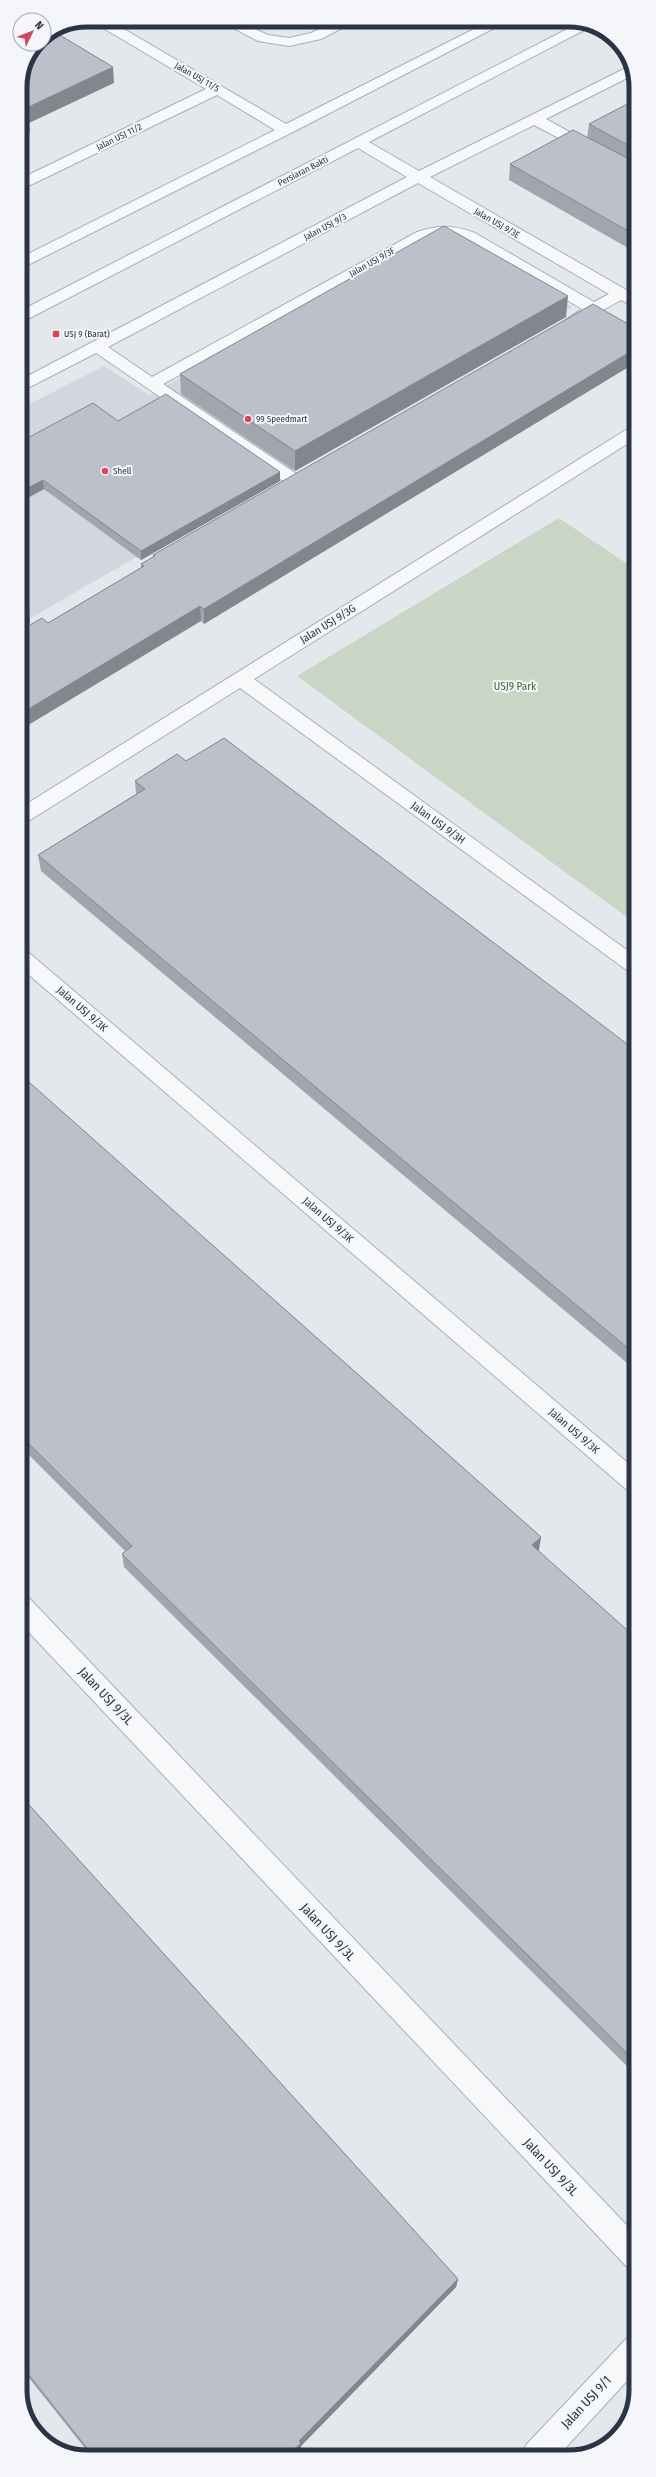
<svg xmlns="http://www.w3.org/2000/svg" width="656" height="2477" font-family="'Fira Sans Condensed',sans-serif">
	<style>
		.built { fill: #d2d6de }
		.green { fill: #c9d6c5 }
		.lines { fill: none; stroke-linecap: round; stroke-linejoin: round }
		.minor-casing { stroke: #a9aeb7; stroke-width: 2 }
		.minor { fill: #f7f8fa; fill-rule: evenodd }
		.wall { fill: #a1a5ae }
		.shaded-wall { fill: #83868d }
		.building { fill: #bbc0ca; stroke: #83868d }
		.poi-dot { fill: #d1495b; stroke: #f4f6f9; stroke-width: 1.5 }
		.labels { text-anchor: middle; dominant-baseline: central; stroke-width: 4; stroke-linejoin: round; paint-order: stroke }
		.far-street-label { font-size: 9px; fill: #2b3445; stroke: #f4f6f9 }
		.far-poi-label { font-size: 9px; fill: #2b3445; stroke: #f4f6f9; text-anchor: start }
		.street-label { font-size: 11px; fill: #2b3445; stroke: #f4f6f9 }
		.park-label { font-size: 11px; fill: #3f6138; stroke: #f4f6f9 }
		.near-street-label { font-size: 13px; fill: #2b3445; stroke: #f4f6f9 }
		.rim { fill: none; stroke: #2b3445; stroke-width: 5 }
	</style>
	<rect width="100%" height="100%" fill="#e4e7ec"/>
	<path class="built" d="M458,241L572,307L20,624V409L104,366L149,395L427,242Z"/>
	<path class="green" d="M559,518L635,569V923L297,676Z"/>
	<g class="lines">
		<defs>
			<path id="minor" d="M490,21H508L291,133L20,269V258L275,130L217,95L20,190V179L206,89L103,28L101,25H117L286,124Z
				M335,22H354L321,39L289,46L258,41L224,23H242L268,35L289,38L311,33Z
				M579,23L590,27L369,142L419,171L630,66L635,74L546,119L595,146L597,149L595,152H585L534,125L430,177L635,295V307L621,300L578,324H566L564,321L582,309L465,239L452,236H435L163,384L301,477L304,481L301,485H289L96,353L20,392V380L407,177L358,148L26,320L20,322V311ZM418,183L609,294L594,302L475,233C455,225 438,225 417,232L152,377L108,347Z
				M635,427V439L254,679L635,956V973L628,971L240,688L27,822L20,824V808L629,428Z
				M21,950L28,952L635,1469V1493L627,1490L21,968Z
				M21,1596L30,1599L636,2235V2270L626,2266L21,1624Z
				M636,2334V2371L558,2456H522L526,2445L626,2339Z"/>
		</defs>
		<use href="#minor" class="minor-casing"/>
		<use href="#minor" class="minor"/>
	</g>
	<path class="wall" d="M635,100V252L509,180L510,164L587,138L589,124Z
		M566,317L295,471L181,394L180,374Z
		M635,328V363L204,624L201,621L48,623L141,568V564L154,557L153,555Z
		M118,421L280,481L141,560L44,489L20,502V442Z
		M177,754L635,1356L627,1363L41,871L38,855L136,794L135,781Z
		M21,1075L541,1537L538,1551L636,1638V2075L124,1567L122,1554L125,1551L21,1447Z
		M21,1796L458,2279L456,2287L301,2446V2449L294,2456L92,2457L21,2368Z"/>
	<path class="shaded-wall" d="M113,67L114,83L29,123L30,132L20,137V111Z
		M568,296L566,317L295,471V451Z
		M635,349V363L204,624V609Z
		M280,472V481L141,560V551Z
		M43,480L44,489L20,502V492Z
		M200,606L201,621L20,730V714Z
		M29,608L30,623L20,630V614Z
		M635,1344V1356L627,1363L629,1349Z
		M541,1537L539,1550L530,1558L532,1545Z
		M458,2279L456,2287L301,2446V2449L294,2456H287L299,2441Z"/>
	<path class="building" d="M53,31L113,67L20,111V87L25,61L37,44H44V37Z
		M635,100V149L589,124Z
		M20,111L29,116L20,120Z
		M573,130L635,162V235L510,164Z
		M444,226L568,296L295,451L180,374Z
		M593,304L635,328V349L204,609L200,606L20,714V631L42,618L48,623L144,566L141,564L155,556L153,555Z
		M166,394L280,472L141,551L43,480L20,492V442L93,403L118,421Z
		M20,602L29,608L20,614Z
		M224,738L635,1050V1344L629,1349L38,855L145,789L135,781L177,754L186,761Z
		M21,1075L541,1537L532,1545L636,1638V2062L122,1554L132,1546L21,1436Z
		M21,1796L458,2279L299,2441L301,2443L287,2456L94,2457L21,2365Z"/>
	<g class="poi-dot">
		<rect x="52" y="330" width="8" height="8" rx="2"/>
		<circle cx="248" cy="419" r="4"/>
		<circle cx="105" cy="471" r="4"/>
	</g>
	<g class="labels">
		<g class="far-street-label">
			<text transform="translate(197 77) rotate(30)">Jalan USJ 11/5</text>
			<text transform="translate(119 137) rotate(-26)">Jalan USJ 11/2</text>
			<text transform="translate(303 171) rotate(-27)">Persiaran Bakti</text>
			<text transform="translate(497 223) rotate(30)">Jalan USJ 9/3E</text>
			<text transform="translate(325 227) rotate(-28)">Jalan USJ 9/3</text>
			<text transform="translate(372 262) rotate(-29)">Jalan USJ 9/3F</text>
		</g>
		<g class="far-poi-label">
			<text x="64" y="334">USJ 9 (Barat)</text>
			<text x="256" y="419">99 Speedmart</text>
			<text x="113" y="471">Shell</text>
		</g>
		<g class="street-label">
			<text transform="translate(328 624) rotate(-32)">Jalan USJ 9/3G</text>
			<text transform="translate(438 823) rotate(36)">Jalan USJ 9/3H</text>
			<text transform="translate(82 1009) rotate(41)">Jalan USJ 9/3K</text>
			<text transform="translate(328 1220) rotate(41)">Jalan USJ 9/3K</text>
			<text transform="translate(574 1431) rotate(41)">Jalan USJ 9/3K</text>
		</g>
		<g class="park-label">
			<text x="515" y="686">USJ9 Park</text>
		</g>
		<g class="near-street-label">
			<text transform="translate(106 1696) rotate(47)">Jalan USJ 9/3L</text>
			<text transform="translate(328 1932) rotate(47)">Jalan USJ 9/3L</text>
			<text transform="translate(551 2167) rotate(47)">Jalan USJ 9/3L</text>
			<text transform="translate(586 2402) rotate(-47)">Jalan USJ 9/1</text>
		</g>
	</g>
	<path d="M0 0H656V2477H0ZM87 27H569A60 60 0 0 1 629 87V2390A60 60 0 0 1 569 2450H87A60 60 0 0 1 27 2390V87A60 60 0 0 1 87 27Z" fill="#f4f6f9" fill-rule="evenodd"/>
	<path class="rim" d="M87 27H569A60 60 0 0 1 629 87V2390A60 60 0 0 1 569 2450H87A60 60 0 0 1 27 2390V87A60 60 0 0 1 87 27Z"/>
	<g transform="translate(32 32) rotate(47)"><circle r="19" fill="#f4f6f9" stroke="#a4a8b1"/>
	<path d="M0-3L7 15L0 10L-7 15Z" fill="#d1495b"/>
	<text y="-6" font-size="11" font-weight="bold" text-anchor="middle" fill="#2b3445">N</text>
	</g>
</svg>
